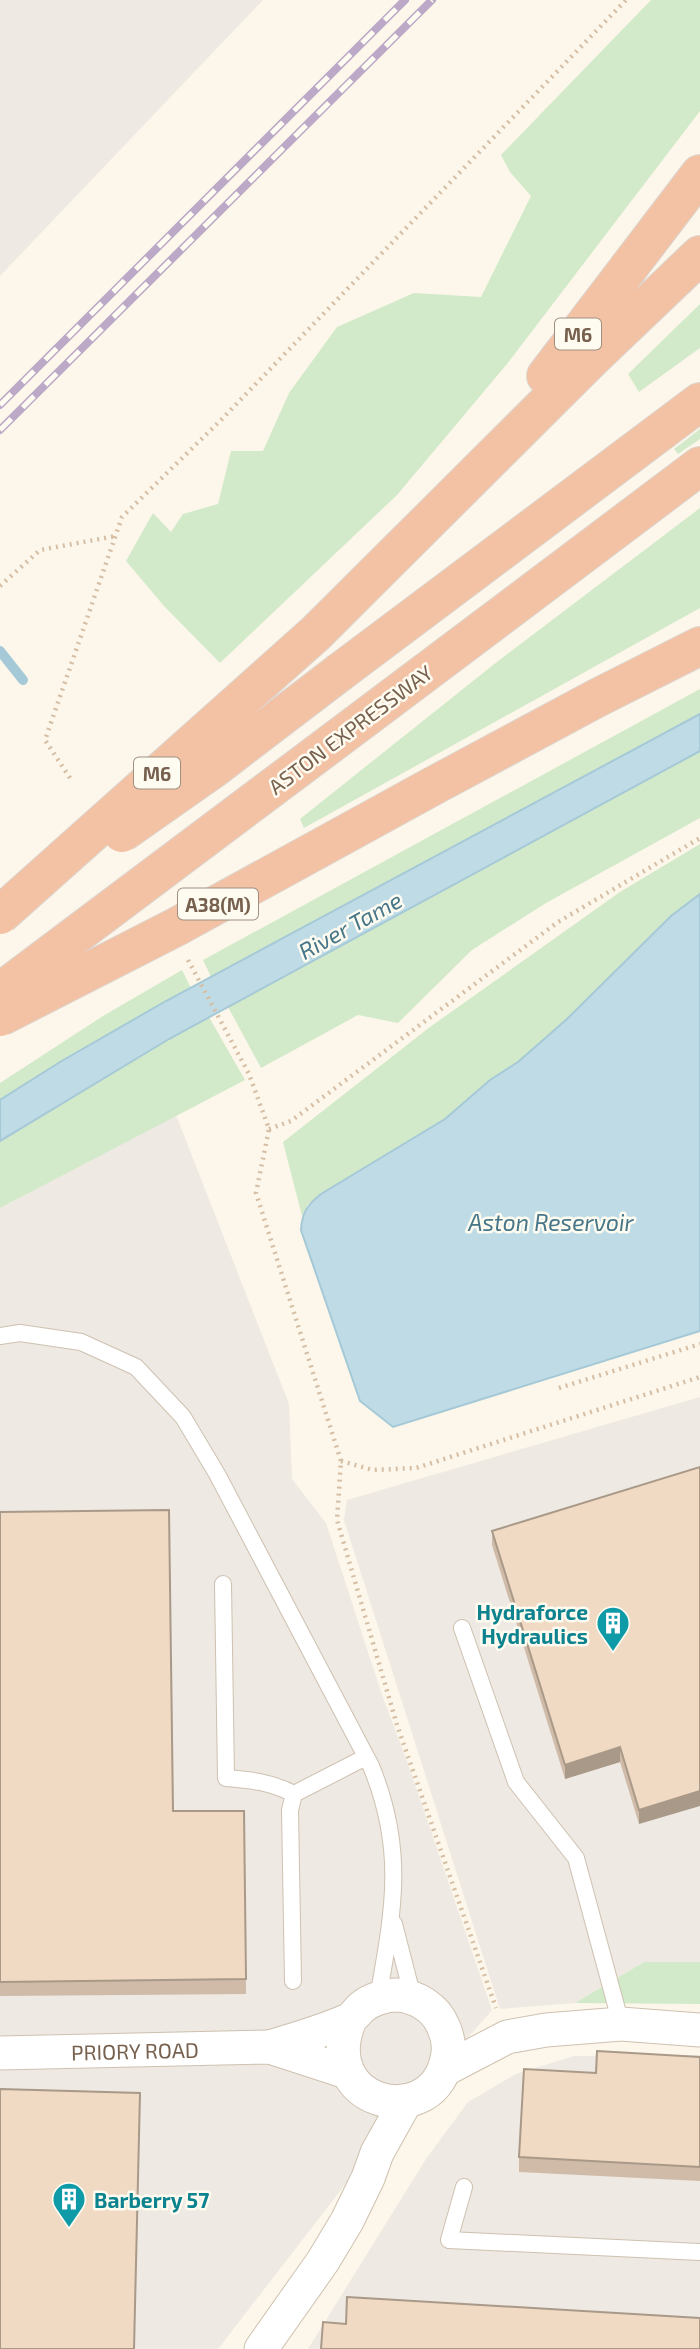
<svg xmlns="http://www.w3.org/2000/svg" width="700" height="2349" font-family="'Exo 2',sans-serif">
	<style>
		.industrial { fill: #eee9e3 }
		.green { fill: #d2eac9 }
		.water { fill: #bfdbe6; stroke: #a5c9d7; stroke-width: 2 }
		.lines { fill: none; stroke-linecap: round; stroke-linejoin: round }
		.stream { stroke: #a5c9d7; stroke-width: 10 }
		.lane-casing { stroke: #cec1b0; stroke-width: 18 }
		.street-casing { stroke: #cec1b0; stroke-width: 35 }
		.highway-casing { stroke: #dcd6d1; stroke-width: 40 }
		.path { stroke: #d6bea5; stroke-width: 4.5; stroke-dasharray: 2 5; stroke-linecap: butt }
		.lane { stroke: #fff; stroke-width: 16 }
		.street { stroke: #fff; stroke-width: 33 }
		.highway { stroke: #f3c2a4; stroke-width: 38 }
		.rail-casing { stroke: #bca8c7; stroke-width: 8 }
		.rail { stroke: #fefbf1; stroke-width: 5; stroke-dasharray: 16; stroke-linecap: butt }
		.highway-bridge-casing { stroke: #dcd6d1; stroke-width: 40; stroke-linecap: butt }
		.highway-bridge { stroke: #f3c2a4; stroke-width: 38 }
		.wall { fill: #cfbba8 }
		.shaded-wall { fill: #a99988 }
		.building { fill: #f1dac3; stroke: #a99988; stroke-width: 2 }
		.labels { text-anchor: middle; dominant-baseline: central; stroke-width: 5; stroke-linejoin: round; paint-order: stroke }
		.shield { fill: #fefbf1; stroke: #a08f7f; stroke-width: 2 }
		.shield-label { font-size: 19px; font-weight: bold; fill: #77614e }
		.street-label { font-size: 21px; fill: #77614e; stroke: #fefbf1 }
		.culture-label { font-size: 21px; font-weight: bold; fill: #0d838f; stroke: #fefbf1; text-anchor: end }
		.water-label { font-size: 23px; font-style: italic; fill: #477689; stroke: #fefbf1 }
	</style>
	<rect width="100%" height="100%" fill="#fcf7ea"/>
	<path class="industrial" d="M0,0H263L0,276Z
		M176,1115L289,1404L292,1479L326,1523L382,1695L407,1761L492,2010L385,2133L218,2349H0V1208Z
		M700,1397V1962H644L575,2003L500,2009L344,1520L347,1500Z
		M700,2055V2349H308L426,2159L468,2102L516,2074L574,2056Z"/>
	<path class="green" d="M651,0H700V111L507,364L397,495L220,663L164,606L126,561L153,513L171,532L183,514L218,504L231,451H263L289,393L337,327L414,293L481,297L531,196L510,172L501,155Z
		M700,304V348L639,392L628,374Z
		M700,429V439L678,454L674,449Z
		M700,508V608L304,828L300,819L493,665Z
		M700,689V714L211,977L203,960Z
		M700,751V818L546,903L472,950L398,1023L358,1015L261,1068L228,1007Z
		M700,844V894L671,916L567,1019L518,1062L490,1080L445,1119L321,1194L308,1204L302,1216L283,1142L430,1027L620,892Z
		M182,970L191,988L60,1062L0,1100V1083L103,1016Z
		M209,1017L245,1080L0,1208V1141L169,1039Z
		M644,1962H700V2004L575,2003Z"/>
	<path class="water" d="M700,714V751L169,1039L0,1141V1100L60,1062L166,1001Z
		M700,894V1331L393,1427L360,1401L301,1230C302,1213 307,1205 321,1194L445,1119L490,1080L518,1062L567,1019L671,916Z"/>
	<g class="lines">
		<path class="stream" d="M0,651L23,680"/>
		<defs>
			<path id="lane" d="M0,1336L20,1333L81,1342L136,1367L183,1417L217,1474L371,1766C406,1851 393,1912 378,1998
				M223,1584L226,1778C251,1780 271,1782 294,1794
				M462,1628L516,1782L576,1858L621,2024
				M394,1924L413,1998
				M293,1981L290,1810L294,1794L366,1757
				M464,2187L449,2240L700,2252"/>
			<g id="street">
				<path d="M270,2047C295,2039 321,2032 346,2021C353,2019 356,2012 362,2007C370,2000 385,1995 397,1995C416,1996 436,2008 443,2026C449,2038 450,2050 446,2063C428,2132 315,2103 350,2020"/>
				<path id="s1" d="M0,2053L270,2047L347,2072"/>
				<path d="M444,2070L507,2037L546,2030L621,2024L700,2030"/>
				<path d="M261,2349L323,2261L347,2221L368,2178L377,2153L406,2101"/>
			</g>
			<path id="highway" d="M546,376L700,174
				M316,633L591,359L700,255
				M340,672L700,402
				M369,715L700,466
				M433,786L597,698L700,646"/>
		</defs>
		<use href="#lane" class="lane-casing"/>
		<use href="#street" class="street-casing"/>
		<use href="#highway" class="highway-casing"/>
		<path class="path" d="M0,586L40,550L116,536
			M70,778L45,740L122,517L221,420L626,0
			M188,960L249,1074L269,1129L256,1193L341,1461L337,1520L397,1725L496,2008
			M269,1129L291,1121L558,922L700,838
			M559,1388L700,1344
			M341,1461L373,1470L416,1468L700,1377"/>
		<use href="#lane" class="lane"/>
		<use href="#street" class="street"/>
		<use href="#highway" class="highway"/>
		<defs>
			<path id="rail" d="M0,405L405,0
				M0,430L432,0"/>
		</defs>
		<use href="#rail" class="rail-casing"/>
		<use href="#rail" class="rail"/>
		<defs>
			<path id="highway-bridge" d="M122,833L213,769L340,672
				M0,915L316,633
				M0,992L369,715
				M0,1017L176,927L433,786"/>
		</defs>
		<use href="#highway-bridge" class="highway-bridge-casing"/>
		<use href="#highway-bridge" class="highway-bridge"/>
	</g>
	<path class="wall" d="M700,1467L639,1824L620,1762L565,1779L492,1545V1531Z
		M0,1512L173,1811H244L246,1994L0,1996Z
		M700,2057V2181L519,2172V2157L596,2073Z"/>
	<path class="shaded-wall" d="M620,1747V1762L565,1779V1765Z
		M700,1791V1806L639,1824V1810Z"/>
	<path class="building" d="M700,1467V1791L639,1810L620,1747L565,1765L492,1531Z
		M169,1510L173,1811H244L246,1979L0,1982V1512Z
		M597,2051L700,2057V2167L519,2157L524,2069L596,2073Z
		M0,2089L140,2093L134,2349H0Z
		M347,2297L700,2318V2349H321L323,2322L346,2324Z"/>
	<defs>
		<symbol id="building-pin" viewBox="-11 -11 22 30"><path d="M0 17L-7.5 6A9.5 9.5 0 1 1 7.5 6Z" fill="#0f9aa8" stroke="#fefbf1"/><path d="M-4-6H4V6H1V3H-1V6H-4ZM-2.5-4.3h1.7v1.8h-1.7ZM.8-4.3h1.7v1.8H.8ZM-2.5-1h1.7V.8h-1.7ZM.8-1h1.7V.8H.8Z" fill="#fff"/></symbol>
	</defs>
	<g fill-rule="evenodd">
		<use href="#building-pin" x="594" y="1604" width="38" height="52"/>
		<use href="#building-pin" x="50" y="2180" width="38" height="52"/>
	</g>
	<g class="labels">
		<g class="shield">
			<rect x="555" y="318.5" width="46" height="31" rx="5"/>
			<rect x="134" y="757.5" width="46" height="31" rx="5"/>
			<rect x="178" y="888.5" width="80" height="31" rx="5"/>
		</g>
		<g class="shield-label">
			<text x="578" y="334">M6</text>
			<text x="157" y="773">M6</text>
			<text x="218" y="904">A38(M)</text>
		</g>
		<g class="street-label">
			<text transform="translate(350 729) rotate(-37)">ASTON EXPRESSWAY</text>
			<text stroke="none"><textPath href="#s1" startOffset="135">PRIORY ROAD</textPath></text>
		</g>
		<g class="culture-label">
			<text x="588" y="1611">Hydraforce<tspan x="588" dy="24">Hydraulics</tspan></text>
			<text x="94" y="2199" text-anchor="start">Barberry 57</text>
		</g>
		<g class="water-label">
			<text transform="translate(350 925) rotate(-29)">River Tame</text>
			<text x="551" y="1222">Aston Reservoir</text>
		</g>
	</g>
</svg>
